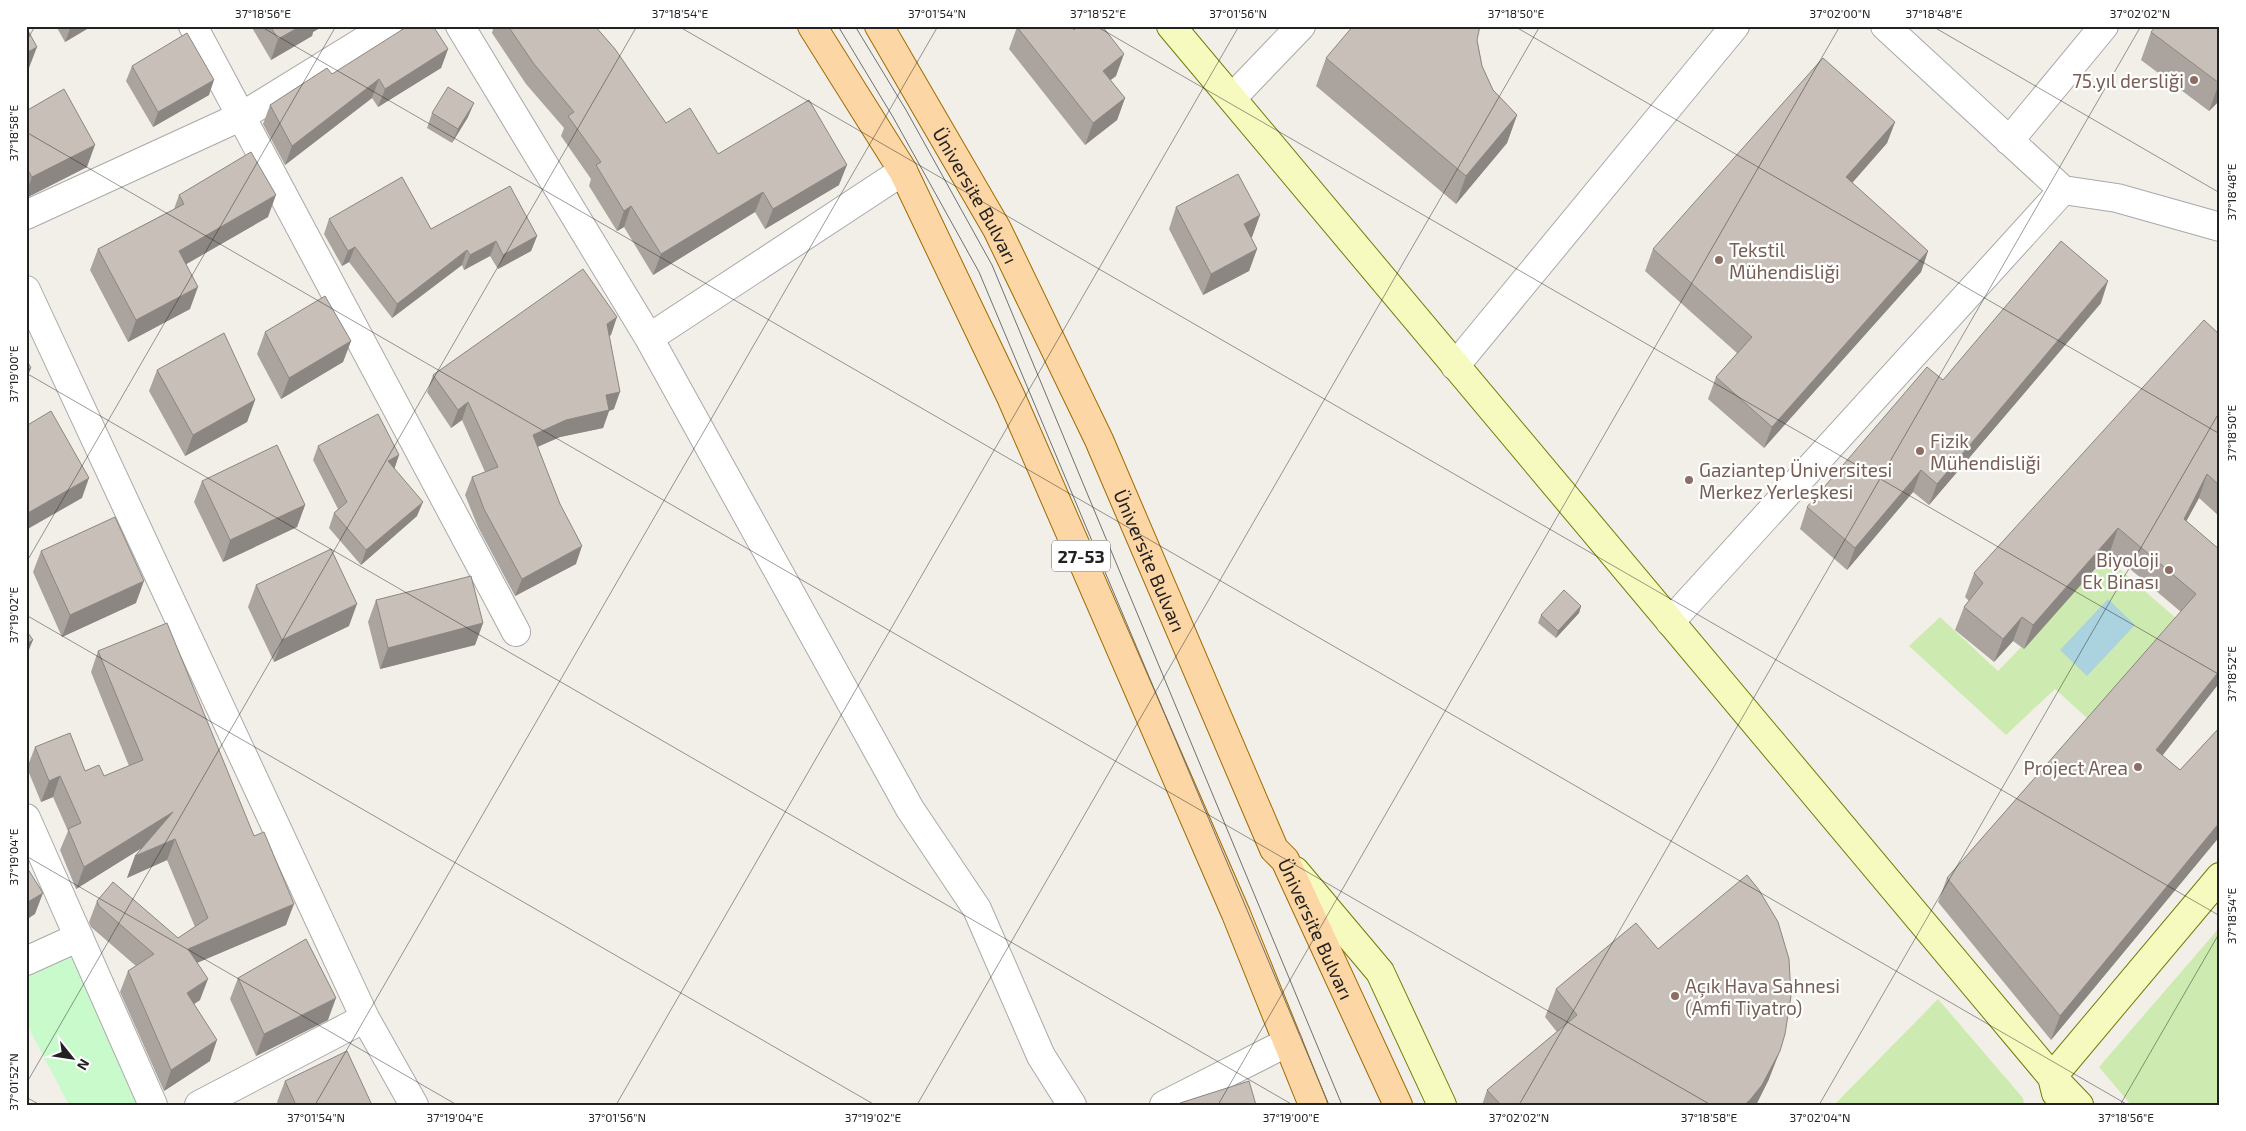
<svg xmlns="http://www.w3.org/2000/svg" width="2246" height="1131" font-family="'Exo 2',sans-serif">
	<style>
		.grass { fill: #cdebb0 }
		.park { fill: #c8facc }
		.water { fill: #aad3df }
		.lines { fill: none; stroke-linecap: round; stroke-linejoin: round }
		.street-casing { stroke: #a9a9a9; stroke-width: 30 }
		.secondary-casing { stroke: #707d05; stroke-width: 30 }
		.primary-casing { stroke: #a06b00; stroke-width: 30 }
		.street { stroke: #fff; stroke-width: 28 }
		.secondary { stroke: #f7fabf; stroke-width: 28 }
		.primary { stroke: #fcd6a4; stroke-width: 28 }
		.tram { stroke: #707070; stroke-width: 1 }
		.wall { fill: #aba49e }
		.shaded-wall { fill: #8b8681 }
		.building { fill: #c7bfb8; stroke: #8b8681 }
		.ticks { fill: none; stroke: #222; stroke-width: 1; stroke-opacity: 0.45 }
		.education-dot { fill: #8d6e63; stroke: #fff; stroke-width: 2 }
		.labels { text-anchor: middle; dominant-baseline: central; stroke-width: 4.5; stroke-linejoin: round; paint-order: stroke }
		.shield { fill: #fff; stroke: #646464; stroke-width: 1 }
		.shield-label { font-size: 18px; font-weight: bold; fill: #222 }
		.education-label { font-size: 19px; fill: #785e54; stroke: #fff; text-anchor: start }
		.street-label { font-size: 19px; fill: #222; stroke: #fff }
		.neatline { fill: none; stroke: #222; stroke-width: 2 }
		.ticks-label { font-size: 12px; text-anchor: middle; fill: #222 }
	</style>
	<rect width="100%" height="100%" fill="#f2efe9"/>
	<path class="grass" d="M2107,558L2178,620L2089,720L2055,689L2006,735L1909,646L1940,617L1998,671Z
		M2220,927V1105H2131L2099,1067Z
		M1938,999L2023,1098L2024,1105H1834Z"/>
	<path class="park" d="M76,953L140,1102L134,1105H69L26,1023V975Z"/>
	<path class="water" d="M2108,599L2135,625L2087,676L2060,650Z"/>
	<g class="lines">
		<defs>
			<path id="street" d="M193,26L516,632
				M460,26L649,338L903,171
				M1232,98L1301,26
				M2009,141L2104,26
				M2063,190L2117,198L2220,227
				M26,215L242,116L388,26
				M26,290L365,1018L414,1105
				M649,338L910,809L977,909L1041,1056L1072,1105
				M1455,366L1735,26
				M1670,622L2063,190L1885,26
				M26,818L153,1105
				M26,961L79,937
				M199,1105L365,1018
				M1164,1105L1288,1042"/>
			<path id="secondary" d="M1171,26L2052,1077L2079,1105
				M1295,871L1380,972L1442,1105
				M2056,1093L2052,1077L2220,877"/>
			<g id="primary">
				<path d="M812,26L903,171L1011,397L1236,914L1313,1105"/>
				<path id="s1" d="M879,26L997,229L1099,440L1274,849L1285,860L1398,1105"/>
			</g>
		</defs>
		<use href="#street" class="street-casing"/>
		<use href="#secondary" class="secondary-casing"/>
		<use href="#primary" class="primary-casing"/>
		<use href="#street" class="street"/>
		<use href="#secondary" class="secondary"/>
		<use href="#primary" class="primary"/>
		<path class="tram" d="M838,26L893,117L979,272L1329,1105
			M855,26L906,110L992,265L1342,1105"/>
	</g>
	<path class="wall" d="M56,26H92L65,42Z
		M251,26H323L313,32L312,36L271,60Z
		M494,26H595L666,123L718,154L839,185L765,229L755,212L653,275L624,227L617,231L589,186L591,179L561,136L564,128L526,84L492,33Z
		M2220,26V100L2209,111L2141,60L2151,32Z
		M1017,27L1074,30L1116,76L1110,80L1125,98L1117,120L1085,145L1009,49Z
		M1477,40L1482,66L1493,90L1517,115L1507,143L1456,204L1316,86L1326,58Z
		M448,49L441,68L378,107L372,98L285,165L263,124L270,105L332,74Z
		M132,66L209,95L153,127L126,81Z
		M26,111L87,167L26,198Z
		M432,113L468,117L452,143L427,128Z
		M1895,122L1887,143L1852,183L1928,251L1921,272L1764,448L1708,399L1716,377L1737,353L1645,271L1653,249Z
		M179,195L268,217L186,264L190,309L128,342L90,270L98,249L174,209Z
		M1176,207L1260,215L1252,237H1251L1257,249L1249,271L1203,295L1169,229Z
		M329,219L431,229L537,236L531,251L498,269L490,256L464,270L462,265L392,318L349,262L342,266L324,234Z
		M2101,303L1929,505L1913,492L1847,570L1800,529L1807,507L1943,380Z
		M265,332L351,341L343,362L281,399L257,354Z
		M611,335L609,336L614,409L609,411L603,428L560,437L537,447L576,564L515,596L478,527L465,495L472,477L485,472L462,420L451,428L427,392L433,375Z
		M2220,335V517L2199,498L2186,521L2220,550V682L2162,755L2180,770L2220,727V836L2051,1040L1938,902L1947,878L2181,612L2110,552L2024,649L2013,641L1994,662L1955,630L1964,607L1969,601L1965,597L1974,573Z
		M157,370L255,400L247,422L185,456L149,391Z
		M318,446L399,455L394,468L417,516L361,565L329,528L334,513L338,509L313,460Z
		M202,481L305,505L297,527L223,562L194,502Z
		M41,551L136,603L62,637L33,572Z
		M256,585L349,626L274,662L248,607Z
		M376,600L483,623L475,645L380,669L368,622Z
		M1581,606L1579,613L1556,638L1538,623L1541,615Z
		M98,651L286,925L197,963L200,1000L194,1004L210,1061L164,1091L120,992L128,971L136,966L91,927L89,922L97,901L178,938L195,927L167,860L127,878L135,856L143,847L76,889L60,850L68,831L53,797L41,802L27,768L35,747L85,771L104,776L129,766L91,672Z
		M1658,949L1769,1079L1756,1105H1482L1487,1090L1557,1032L1545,1017L1556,989Z
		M238,978L328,1020L256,1056L230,999Z
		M285,1081L372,1105H279L277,1102Z"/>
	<path class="shaded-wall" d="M71,26H92L65,42Z
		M301,26H323L313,32L312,36L271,60L278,39Z
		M37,47L29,68L26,70V53Z
		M448,49L441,68L378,107L385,89Z
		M1124,54L1116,76L1095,92L1103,71Z
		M379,79L372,98L285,165L292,146Z
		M214,80L209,95L153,127L158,112Z
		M2220,82V100L2209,111L2219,83Z
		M1125,98L1117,120L1085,145L1093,123Z
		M474,103L468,117L452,143L458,129Z
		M1517,115L1507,143L1456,204L1466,176Z
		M1895,122L1887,143L1838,199L1846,177Z
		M95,145L87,167L26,198V193L32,177Z
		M847,165L839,185L765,229L773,209Z
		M763,192L755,212L653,275L661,254Z
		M276,195L268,217L171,273L179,251Z
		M631,206L624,227L617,231L624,211Z
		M1260,215L1252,237L1236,245L1244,224Z
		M537,236L531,251L498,269L503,255Z
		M496,241L490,256L464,270L470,255Z
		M355,247L349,262L342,266L348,251Z
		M1257,249L1249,271L1203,295L1211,274Z
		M467,250L462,265L392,318L397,304Z
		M1928,251L1921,272L1764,448L1772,427Z
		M2108,281L2101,303L1929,505L1937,484Z
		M198,287L190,309L128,342L136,320Z
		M617,317L611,335L600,342L607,324Z
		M351,341L343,362L281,399L289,378Z
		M31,368L26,381V370Z
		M620,392L614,409L609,411L603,428L560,437L526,452L533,435L606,395Z
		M255,400L247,422L185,456L193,435Z
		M468,402L462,420L451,428L458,410Z
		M399,455L394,470L388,461Z
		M1921,470L1913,492L1847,570L1855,548Z
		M2207,474L2199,498L2175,542L2184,519Z
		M89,478L82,498L26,530V514Z
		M423,502L417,516L361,565L366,550Z
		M305,505L297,527L223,562L230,540Z
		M2118,528L2110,552L2024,649L2033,625Z
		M582,546L576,564L515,596L522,579Z
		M144,581L136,603L62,637L70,615Z
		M357,604L349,626L274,662L282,640Z
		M1581,606L1579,613L1556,638L1558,631Z
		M2022,617L2013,641L1994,662L2003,639Z
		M483,623L475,645L380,669L388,648Z
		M33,640L26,657V644Z
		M2220,670V682L2148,774L2156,750Z
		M60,776L53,797L41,802L49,781Z
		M173,812L166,833L76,889L84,867Z
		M2220,822V836L2051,1040L2060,1016Z
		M175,839L167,860L127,878L135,856Z
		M43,893L35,914L26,920V903Z
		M294,904L286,925L180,970L188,949Z
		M208,979L200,1000L179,1014L187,993Z
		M336,998L328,1020L256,1056L264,1034Z
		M217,1040L210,1061L164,1091L171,1070Z
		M1780,1051L1769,1079L1756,1105H1744Z"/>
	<path class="building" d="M270,26H301L278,39Z
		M408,26H433L448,49L385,89L379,79L292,146L270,105L327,68L332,74Z
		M508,26H595L615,49L666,123L690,108L718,154L809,100L847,165L773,209L763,192L661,254L631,206L624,211L596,165L601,162L568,116L574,112L534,64Z
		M1018,26H1071L1074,30L1078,26H1102L1124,54L1103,71L1125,98L1093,123L1017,27Z
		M1353,26H1480L1477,40L1482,66L1493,90L1517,115L1466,176L1326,58Z
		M2156,26H2220V82L2219,83L2151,32Z
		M26,27L37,47L26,53Z
		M187,33L214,80L158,112L132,66Z
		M1823,58L1895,122L1846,177L1928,251L1772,427L1716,377L1752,337L1653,249Z
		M448,87L474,103L458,129L432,113Z
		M64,89L95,145L32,177L26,167V111Z
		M251,152L276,195L179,251L198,287L136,320L98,249L184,204L179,195Z
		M1238,174L1260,215L1244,224L1257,249L1211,274L1176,207Z
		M402,177L431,229L510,186L537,236L503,255L496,241L470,255L467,250L397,304L355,247L348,251L329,219Z
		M2061,241L2108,281L1937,484L1921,470L1855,548L1807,507L1927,367L1943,380Z
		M583,269L617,317L607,324L620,392L606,395L609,410L566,420L533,435L560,504L582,546L522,579L484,509L472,477L498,467L468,402L458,410L433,375Z
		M325,296L351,341L289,378L265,332Z
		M2204,320L2220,335V486L2207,474L2184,519L2220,550V670L2156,750L2180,770L2220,727V822L2060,1016L1947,878L2196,594L2118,528L2033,625L2022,617L2003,639L1964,607L1983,583L1974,573Z
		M224,333L255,400L193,435L157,370Z
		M26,359L31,368L26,370Z
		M51,411L89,478L26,514V426Z
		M378,414L399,455L388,461L423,502L366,550L334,513L347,502L318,446Z
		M277,445L305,505L230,540L202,481Z
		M115,517L144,581L70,615L41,551Z
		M331,549L357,604L282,640L256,585Z
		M471,576L483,623L388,648L376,600Z
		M1564,590L1581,606L1558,631L1541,615Z
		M167,623L254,836L264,832L294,904L188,949L208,979L187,993L217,1040L171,1070L128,971L154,954L99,906L97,901L113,882L178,938L208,918L175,839L135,856L173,812L84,867L68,829L81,823L60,776L49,781L35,747L70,733L85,771L99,765L104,776L143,760L98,651Z
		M26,630L33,640L26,644Z
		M26,866L43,893L26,903Z
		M1747,875L1759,890L1778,922L1789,959L1791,996L1785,1034L1780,1051L1762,1085L1750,1100L1744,1105H1501L1487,1090L1577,1015L1556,989L1636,923L1658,949Z
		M306,939L336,998L264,1034L238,978Z
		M347,1051L372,1105H296L285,1081Z
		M1249,1081L1256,1105H1181L1180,1103Z"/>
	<path class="ticks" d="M260,26L2128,1105M678,26L2220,916M1096,26L2220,675M1514,26L2220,434M1932,26L2220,193M26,42L35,26M26,132L1711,1105M26,373L1293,1105M26,563L336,26M26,615L875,1105M26,856L457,1105M26,1084L637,26M26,1097L40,1105M315,1105L938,26M616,1105L1239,26M917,1105L1540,26M1218,1105L1840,26M1519,1105L2141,26M1819,1105L2220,411M2120,1105L2220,932"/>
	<g class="education-dot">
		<circle cx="2194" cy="80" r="5"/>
		<circle cx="1719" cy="260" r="5"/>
		<circle cx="1920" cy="451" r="5"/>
		<circle cx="1689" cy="480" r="5"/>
		<circle cx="2169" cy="570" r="5"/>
		<circle cx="2138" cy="767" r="5"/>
		<circle cx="1675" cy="996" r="5"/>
	</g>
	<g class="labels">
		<rect class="shield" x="1052" y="540.5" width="58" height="31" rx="4"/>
		<g class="shield-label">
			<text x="1081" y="556">27-53</text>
		</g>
		<g class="education-label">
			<text x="2184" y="80" text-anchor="end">75.yıl dersliği</text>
			<text x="1729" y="249">Tekstil<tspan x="1729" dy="22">Mühendisliği</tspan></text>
			<text x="1930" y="440">Fizik<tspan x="1930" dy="22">Mühendisliği</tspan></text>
			<text x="1699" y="469">Gaziantep Üniversitesi<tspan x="1699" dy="22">Merkez Yerleşkesi</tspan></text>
			<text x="2159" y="559" text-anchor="end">Biyoloji<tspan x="2159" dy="22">Ek Binası</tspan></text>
			<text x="2128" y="767" text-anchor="end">Project Area</text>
			<text x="1685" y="985">Açık Hava Sahnesi<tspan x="1685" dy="22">(Amfi Tiyatro)</tspan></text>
		</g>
		<g class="street-label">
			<text stroke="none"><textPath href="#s1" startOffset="195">Üniversite Bulvarı</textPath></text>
			<text stroke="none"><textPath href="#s1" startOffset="600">Üniversite Bulvarı</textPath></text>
			<text stroke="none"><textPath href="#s1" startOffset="1005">Üniversite Bulvarı</textPath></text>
		</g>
	</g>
	<rect width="2246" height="1131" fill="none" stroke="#ffffff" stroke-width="55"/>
	<g transform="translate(72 1058) rotate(120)" stroke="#ffffff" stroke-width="4" paint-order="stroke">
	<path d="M0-4L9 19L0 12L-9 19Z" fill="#222222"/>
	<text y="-8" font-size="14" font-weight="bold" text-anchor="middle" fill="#222222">N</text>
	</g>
	<rect x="28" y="28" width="2190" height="1076" class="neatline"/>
	<g class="ticks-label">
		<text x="263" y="18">37°18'56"E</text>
		<text x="680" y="18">37°18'54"E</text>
		<text x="937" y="18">37°01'54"N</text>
		<text x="1098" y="18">37°18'52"E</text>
		<text x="1238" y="18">37°01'56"N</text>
		<text x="1516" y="18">37°18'50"E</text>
		<text x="1840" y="18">37°02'00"N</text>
		<text x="1934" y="18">37°18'48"E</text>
		<text x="2140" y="18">37°02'02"N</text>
		<text transform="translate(14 133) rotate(-90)" y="4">37°18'58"E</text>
		<text transform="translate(2232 192) rotate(-90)" y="4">37°18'48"E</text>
		<text transform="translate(14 374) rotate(-90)" y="4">37°19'00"E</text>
		<text transform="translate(2232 433) rotate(-90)" y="4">37°18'50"E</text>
		<text transform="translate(14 615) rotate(-90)" y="4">37°19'02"E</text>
		<text transform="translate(2232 674) rotate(-90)" y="4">37°18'52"E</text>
		<text transform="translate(14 857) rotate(-90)" y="4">37°19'04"E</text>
		<text transform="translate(2232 916) rotate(-90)" y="4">37°18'54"E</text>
		<text transform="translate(14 1082) rotate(-90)" y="4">37°01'52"N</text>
		<text x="316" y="1122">37°01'54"N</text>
		<text x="455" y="1122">37°19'04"E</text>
		<text x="617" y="1122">37°01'56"N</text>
		<text x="873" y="1122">37°19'02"E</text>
		<text x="1291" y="1122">37°19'00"E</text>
		<text x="1519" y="1122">37°02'02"N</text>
		<text x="1709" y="1122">37°18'58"E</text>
		<text x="1820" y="1122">37°02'04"N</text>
		<text x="2126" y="1122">37°18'56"E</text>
	</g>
</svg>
